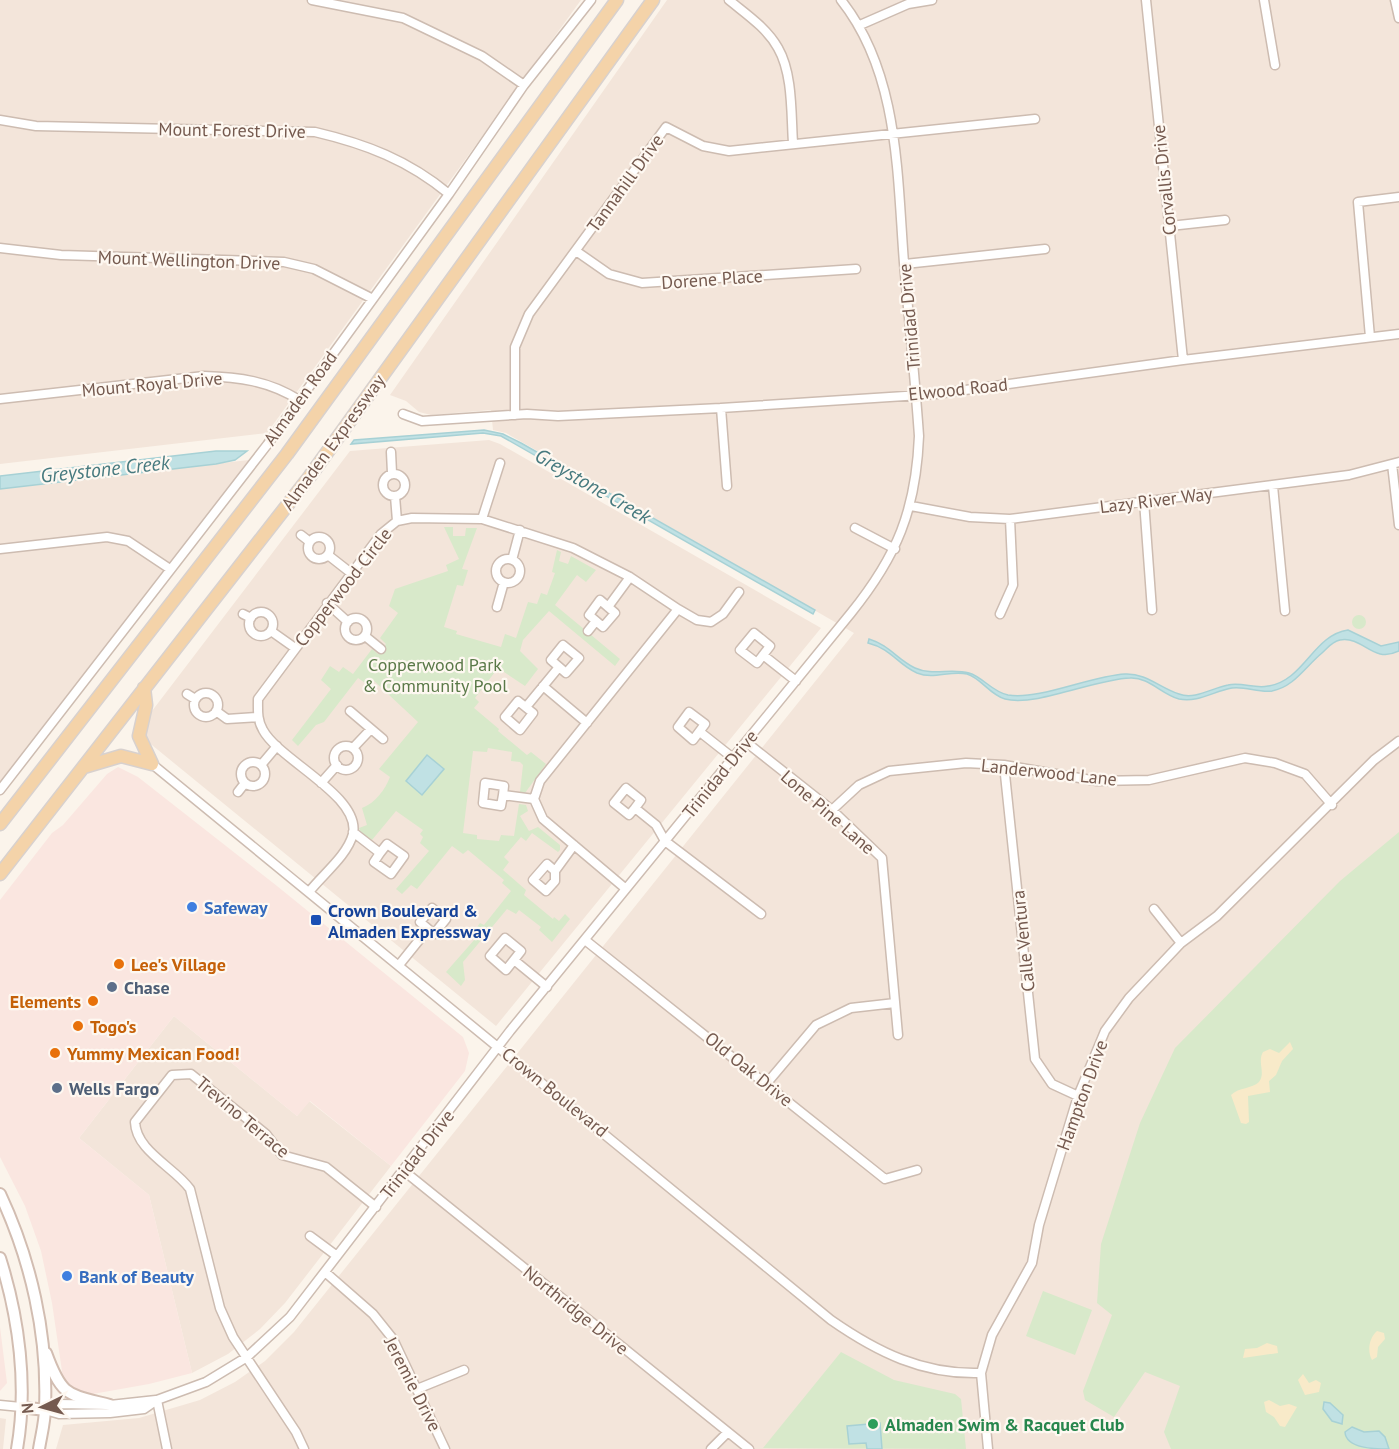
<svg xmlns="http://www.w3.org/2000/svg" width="1399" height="1449" font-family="'PT Sans',sans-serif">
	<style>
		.residential { fill: #f3e5da }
		.commercial { fill: #fae6e0 }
		.green { fill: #d8e9ca }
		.sand { fill: #f8eac9 }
		.water { fill: #c0e1e4; stroke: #a7d1d5; stroke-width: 1.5 }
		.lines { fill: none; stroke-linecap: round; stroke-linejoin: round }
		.street-casing { stroke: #cdbcb1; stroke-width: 11 }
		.secondary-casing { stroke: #d2bdb1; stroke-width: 14 }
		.primary-casing { stroke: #d8d1ce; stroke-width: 15 }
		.street { stroke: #fff; stroke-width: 8 }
		.secondary { stroke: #fff; stroke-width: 10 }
		.primary { stroke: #f4d3a9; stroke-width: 12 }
		.shop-dot { fill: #3f7fe0; stroke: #fef8f1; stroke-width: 2 }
		.transit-dot { fill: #1a4fb4; stroke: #fef8f1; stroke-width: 2 }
		.food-dot { fill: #e8710a; stroke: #fef8f1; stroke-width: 2 }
		.service-dot { fill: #5c6f8a; stroke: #fef8f1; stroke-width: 2 }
		.leisure-dot { fill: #2e9e5b; stroke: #fef8f1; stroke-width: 2 }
		.labels { text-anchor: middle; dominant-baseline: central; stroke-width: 4.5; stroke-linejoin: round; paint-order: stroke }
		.street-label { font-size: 18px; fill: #755a4f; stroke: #fef8f1 }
		.park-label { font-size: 18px; fill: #5a7948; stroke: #fef8f1 }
		.shop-label { font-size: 18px; font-weight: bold; fill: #366cbe; stroke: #fef8f1; text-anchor: start }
		.transit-label { font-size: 18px; font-weight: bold; fill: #164399; stroke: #fef8f1; text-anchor: start }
		.food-label { font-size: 18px; font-weight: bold; fill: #c56008; stroke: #fef8f1; text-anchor: start }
		.service-label { font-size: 18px; font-weight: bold; fill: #4e5e75; stroke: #fef8f1; text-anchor: start }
		.leisure-label { font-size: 18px; font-weight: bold; fill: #27864d; stroke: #fef8f1; text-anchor: start }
		.water-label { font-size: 20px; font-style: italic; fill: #477a7f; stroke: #fef8f1 }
	</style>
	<rect width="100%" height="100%" fill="#fbf4eb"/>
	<path class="residential" d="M0,0H581L267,433L0,464Z
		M667,0H1399V1449H56L63,1425L139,1418L200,1400L235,1382L265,1361L294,1332L854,633L527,445L506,433L493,430L491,410L431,415L419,412L406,401L390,395Z
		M489,440L500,444L821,628L496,1026L136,732L350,451Z
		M249,460L0,786V488Z
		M174,1016L297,1116L309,1101L391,1166L285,1303L260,1329L228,1354L192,1373L149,1195L79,1138Z
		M0,1418L6,1419L3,1449H0Z"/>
	<path class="commercial" d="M118,767L138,777L277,886L463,1037L469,1053L465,1071L391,1166L310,1101L297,1116L174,1016L79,1138L149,1195L192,1373L149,1384L87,1395L71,1391L63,1378L52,1303L41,1251L25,1206L0,1157V900L52,833L63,825L107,774Z
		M0,1327L7,1383L0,1391Z"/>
	<path class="green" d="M444,527H453V536H465L466,528H477L462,569L468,570L463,586L457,585L444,627L457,631L456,634L501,647L505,634L516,638L528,602L537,604L541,593L547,595L555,573L552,572L557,550L561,552L559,561L568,564L571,556L596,570L586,582L577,575L555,605L620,659L615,666L549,611L523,640L520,651L538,669L525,686L498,668L475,698L479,702L474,708L499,729L498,731L527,755L531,752L546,764L525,793L520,792L523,765L520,762L511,761L512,752L488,748L487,752L473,751L463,833L477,835V839L499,841L501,835L514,836L519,804L526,805L528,811L520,816L529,831L538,827L560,845V850L558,852L532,833L526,841L521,837L504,857L509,862L503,870L526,890L524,895L553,919L554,917L559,921L565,914L570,919L552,942L539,930L541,927L519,910L516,914L507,909L463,962L465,980L461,986L446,972L475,939L472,934L480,923L484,925L511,891L502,883L504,880L468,850L463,854L452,846L417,889L411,885L402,894L396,889L429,851L420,843L423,837L420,834L423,830L396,811L372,840L361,833L359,828L367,825L362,808C375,803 385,790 390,777L379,769L418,722L373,680L368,685L358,678L324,722L316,725L298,746L292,740L331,689L321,680L330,666L339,672L343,667L353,674L372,649L378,654L386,644L380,638L398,613L389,606L395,589L448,571L446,565L459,559Z
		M1352 622a7 7 0 1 1 14 0a7 7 0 1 1-14 0Z
		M1399,832V1449H1171L1164,1432L1180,1386L1145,1372L1114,1417L1085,1400L1083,1391L1112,1315L1097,1303L1101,1244L1140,1123L1175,1048L1340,881Z
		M1043,1291L1092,1310L1075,1355L1026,1336Z
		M841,1352L894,1380L955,1394L961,1399L966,1449L763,1448Z"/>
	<path class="sand" d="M1290,1042L1293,1049L1282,1061L1276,1075L1269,1081L1270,1092L1248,1096L1249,1122L1246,1124L1241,1123L1231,1095C1239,1087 1252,1089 1259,1082C1266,1073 1257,1062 1263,1052L1270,1049L1279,1053Z
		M1377,1331L1384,1333L1385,1339L1378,1347L1377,1357L1372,1360C1367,1351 1369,1338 1377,1331Z
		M1267,1343L1277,1346L1278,1353L1243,1358L1245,1349L1257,1348Z
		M1303,1374L1309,1383L1316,1380L1321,1383L1319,1392L1305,1395L1298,1380Z
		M1269,1400L1280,1406L1289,1404L1297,1407L1285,1427L1280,1426L1274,1417L1266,1412L1264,1402Z"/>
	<path class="water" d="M484,430L503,434L521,443L815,610L813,614L501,436L483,433L351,444L354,440Z
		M216,451H247L235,460L216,464L0,489V476Z
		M1348,630L1381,646L1399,642V651C1372,664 1364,636 1340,640C1331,642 1328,648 1322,653C1306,666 1294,687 1272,691C1259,693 1245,686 1232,688C1214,691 1198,703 1179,699C1161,694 1149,677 1130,678C1095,679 1036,707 1005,699C990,695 981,678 967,674C950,670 934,680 917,673C897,664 892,649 868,643L869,639C889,645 898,660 915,668C932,676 951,668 969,673C983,677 992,692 1008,695C1041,700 1090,676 1125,674C1146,673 1160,688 1179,694C1195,700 1212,688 1228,685C1242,682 1255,689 1268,686C1304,681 1313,635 1348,630Z
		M427,755L444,769L422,795L406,781Z
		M1324,1402L1330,1403L1343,1415L1342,1424L1332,1421L1323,1409Z
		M880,1423L882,1449H867L866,1443L849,1444L847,1426Z
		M1352,1427L1364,1432L1379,1431L1385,1437L1389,1449C1376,1449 1346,1449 1345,1432Z"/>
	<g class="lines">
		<defs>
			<path id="street" d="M312,0L403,18L482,56L524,85
				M729,0C746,14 767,28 778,48C793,74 791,114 793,143
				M1146,0L1183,360
				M1264,0L1275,65
				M1395,0L1399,18
				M860,25L908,4L932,0
				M0,120L36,126L315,132C366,144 408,160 449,194
				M1170,226L1225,220
				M0,248L61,255L284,262L314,269L371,298
				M576,251L609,274L642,283L856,269
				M905,264L1045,249
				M1370,337L1358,202L1399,197
				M0,399L204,376C239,377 269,381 299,400
				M721,408L727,486
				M403,414L422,421L527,414L558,416L721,408L936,394L1183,360L1399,334
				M515,415V347L529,314L666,127L703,146L729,151L1035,119
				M391,452L392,473
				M1392,464L1399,525
				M383 485a11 11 0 1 1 22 0a11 11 0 1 1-22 0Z
				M1273,486L1285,611
				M395,496L397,521
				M1144,501L1152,610
				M911,506L970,517L1010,519L1349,475L1399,462
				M482,519L500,463
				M855,528L895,549
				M301,535L310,542
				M308 548a11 11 0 1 1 22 0a11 11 0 1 1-22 0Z
				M0,549L107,537L128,541L170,569
				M328,555L351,573
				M496 571a12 12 0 1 1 24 0a12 12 0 1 1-24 0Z
				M512,560L520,530
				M600,600L615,613L603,627L589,615Z
				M327,603L348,622
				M497,607L504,582
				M608,607L630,577
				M678,609L697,620L711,622L723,614L739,592
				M249 624a12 12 0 1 1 24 0a12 12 0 1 1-24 0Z
				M243,614L251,618
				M1000,614L1013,585L1010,519
				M345 629a11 11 0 1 1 22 0a11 11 0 1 1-22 0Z
				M271,631L295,648
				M588,631L596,621
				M754,633L770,646L757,663L740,650Z
				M365,636L381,649
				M563,645L579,658L566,673L551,660Z
				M763,655L796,681
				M543,686L587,723
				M194 705a12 12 0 1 1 24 0a12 12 0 1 1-24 0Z
				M187,694L195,699
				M518,701L533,713L520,730L505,717Z
				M526,707L559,667
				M216,711L227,719L258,717
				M350,711L383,739
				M689,712L705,724L693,740L678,727Z
				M700,732L733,758
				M746,742L832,810L882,858L898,1035
				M334 758a12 12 0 1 1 24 0a12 12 0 1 1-24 0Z
				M353,748L371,729
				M241 774a12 12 0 1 1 24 0a12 12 0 1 1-24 0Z
				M152,764L831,1320C877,1352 923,1375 981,1373
				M261,765L277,746
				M1004,765L1035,1059L1052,1084L1078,1096
				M321,783L337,765
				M0,790L267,445L449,194L524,85L591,0
				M238,792L245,783
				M503,795L501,806L483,803L485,783L504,786L503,795L534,799
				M635,808L641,800L626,788L614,803L629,815L635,808L656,825L665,841L761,914
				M832,810L859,785L889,771L966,763L1004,765L1097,781L1149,780L1245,758L1275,763L1305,774L1332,805
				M353,832L380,853L387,844L404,856L391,874L374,862L380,853
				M555,871L547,864L533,880L546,891L555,881V871L574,845
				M309,892C323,874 347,856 353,834C361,796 279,760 263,730C257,720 258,710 258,699L381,534L397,521L412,518L482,519L573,548L630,577L678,609L540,781L534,799L543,819L626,889
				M432,908L446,919L434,934L420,922Z
				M1154,909L1181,943
				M505,938L521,951L506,970L490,956Z
				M585,940L885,1179L917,1170
				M514,960L547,987
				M399,965L428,929
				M767,1083L816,1025L851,1008L895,1003
				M404,1171L749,1449
				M310,1236L337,1256
				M325,1272L373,1314L393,1339L445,1449
				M417,1389L464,1370
				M157,1400L167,1449
				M0,1405L21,1407
				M45,1410L59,1414L110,1413L144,1409L157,1400L206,1382L247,1357L290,1317L510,1031L851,613C897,556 916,510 919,436C915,378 909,320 904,263C897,173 899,73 841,0
				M45,1410L59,1404L110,1405L156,1400
				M304,1449L296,1432L233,1337L220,1308L190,1189C174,1167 136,1151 135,1122L172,1075L191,1074L266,1134L282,1155L326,1167L376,1207
				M711,1449L727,1433
				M988,1449L981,1373L992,1335L1032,1263L1039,1225L1078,1096L1105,1031L1129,998L1181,943L1217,916L1374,760L1399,741"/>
			<path id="secondary" d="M0,1194C31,1260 48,1335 45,1408C45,1422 41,1436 39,1449
				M0,1258C19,1318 28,1386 17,1449
				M46,1353C62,1397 67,1394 110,1405
				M21,1407L45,1410"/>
			<path id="primary" d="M144,688L146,705L139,736L152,764
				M84,767L121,756L152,764
				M0,824L287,454L617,0
				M0,874L310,476L653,0"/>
		</defs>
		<use href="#street" class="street-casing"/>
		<use href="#secondary" class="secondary-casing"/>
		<use href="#primary" class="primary-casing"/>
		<use href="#street" class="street"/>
		<use href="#secondary" class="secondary"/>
		<use href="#primary" class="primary"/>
	</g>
	<g class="shop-dot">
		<circle cx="192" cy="907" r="6"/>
		<circle cx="67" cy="1276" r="6"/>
	</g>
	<rect class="transit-dot" x="310" y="914" width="12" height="12" rx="3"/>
	<g class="food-dot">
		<circle cx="119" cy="964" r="6"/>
		<circle cx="93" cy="1001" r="6"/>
		<circle cx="78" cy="1026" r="6"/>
		<circle cx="55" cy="1053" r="6"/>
	</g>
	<g class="service-dot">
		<circle cx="112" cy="987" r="6"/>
		<circle cx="57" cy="1088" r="6"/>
	</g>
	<circle class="leisure-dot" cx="873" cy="1424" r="6"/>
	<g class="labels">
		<g class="street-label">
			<text transform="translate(232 130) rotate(1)">Mount Forest Drive</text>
			<text transform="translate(1164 180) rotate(-96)">Corvallis Drive</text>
			<text transform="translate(625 183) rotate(-54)">Tannahill Drive</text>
			<text transform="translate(189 260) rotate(2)">Mount Wellington Drive</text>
			<text transform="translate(712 279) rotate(-4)">Dorene Place</text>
			<text transform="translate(909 317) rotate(-95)">Trinidad Drive</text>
			<text transform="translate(152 384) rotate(-5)">Mount Royal Drive</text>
			<text transform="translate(958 389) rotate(-6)">Elwood Road</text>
			<text transform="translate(300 398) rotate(-54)">Almaden Road</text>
			<text transform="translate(333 442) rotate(-54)">Almaden Expressway</text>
			<text transform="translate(1156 500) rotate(-7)">Lazy River Way</text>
			<text transform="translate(343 587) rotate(-52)">Copperwood Circle</text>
			<text transform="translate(1049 772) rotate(6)">Landerwood Lane</text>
			<text transform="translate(720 774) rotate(-51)">Trinidad Drive</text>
			<text transform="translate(828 812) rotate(41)">Lone Pine Lane</text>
			<text transform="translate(1023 941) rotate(-96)">Calle Ventura</text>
			<text transform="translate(749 1069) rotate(39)">Old Oak Drive</text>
			<text transform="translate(555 1092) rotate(39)">Crown Boulevard</text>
			<text transform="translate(1082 1095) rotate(-70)">Hampton Drive</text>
			<text transform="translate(243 1117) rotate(40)">Trevino Terrace</text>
			<text transform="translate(417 1154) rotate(-52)">Trinidad Drive</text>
			<text transform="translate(576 1310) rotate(39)">Northridge Drive</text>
			<text transform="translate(413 1384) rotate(63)">Jeremie Drive</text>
		</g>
		<g class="park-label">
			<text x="435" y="664">Copperwood Park<tspan x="435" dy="21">&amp; Community Pool</tspan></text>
		</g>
		<g class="shop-label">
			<text x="204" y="907">Safeway</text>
			<text x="79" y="1276">Bank of Beauty</text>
		</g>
		<g class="transit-label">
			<text x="328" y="910">Crown Boulevard &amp;<tspan x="328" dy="21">Almaden Expressway</tspan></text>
		</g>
		<g class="food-label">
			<text x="131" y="964">Lee's Village</text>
			<text x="81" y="1001" text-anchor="end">Elements</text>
			<text x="90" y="1026">Togo's</text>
			<text x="67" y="1053">Yummy Mexican Food!</text>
		</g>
		<g class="service-label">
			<text x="124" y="987">Chase</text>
			<text x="69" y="1088">Wells Fargo</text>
		</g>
		<g class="leisure-label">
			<text x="885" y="1424">Almaden Swim &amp; Racquet Club</text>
		</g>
		<g class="water-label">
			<text transform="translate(105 469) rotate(-6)">Greystone Creek</text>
			<text transform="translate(593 486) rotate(30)">Greystone Creek</text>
		</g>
	</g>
	<g transform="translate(42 1407) rotate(265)" stroke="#fef8f1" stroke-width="4.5" paint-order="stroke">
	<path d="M0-4.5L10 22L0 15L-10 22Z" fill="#755a4f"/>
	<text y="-9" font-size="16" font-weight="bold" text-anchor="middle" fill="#755a4f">N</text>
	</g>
</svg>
